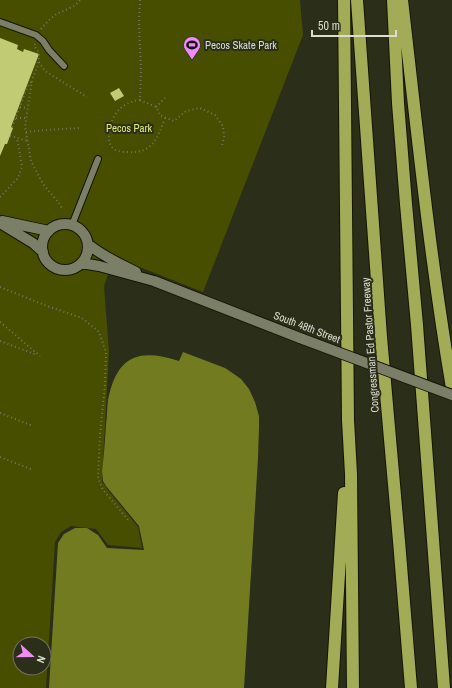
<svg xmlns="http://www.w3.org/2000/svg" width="452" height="688" font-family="'Archivo Narrow',sans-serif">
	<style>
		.green { fill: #484e00; fill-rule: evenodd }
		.water { fill: #737b21 }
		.building { fill: #c0cb74 }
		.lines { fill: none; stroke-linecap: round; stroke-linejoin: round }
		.service-casing { stroke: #141603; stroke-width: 8 }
		.tertiary-casing { stroke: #141603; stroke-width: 12 }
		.motorway-casing { stroke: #141603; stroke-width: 14 }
		.path { stroke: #727563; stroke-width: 2; stroke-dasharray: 1 3; stroke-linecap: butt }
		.service { stroke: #7b7f67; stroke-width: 6 }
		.tertiary { stroke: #7b7f67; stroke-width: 10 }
		.motorway { stroke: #a2ac56; stroke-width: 12 }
		.tertiary-bridge-casing { stroke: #141603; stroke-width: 12; stroke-linecap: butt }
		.tertiary-bridge { stroke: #7b7f67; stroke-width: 10 }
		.labels { text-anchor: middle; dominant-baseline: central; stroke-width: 4; stroke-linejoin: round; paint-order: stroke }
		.poi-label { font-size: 11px; fill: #dbddd0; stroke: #2b2e19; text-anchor: start }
		.park-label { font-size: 11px; fill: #e0ed79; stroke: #2b2e19 }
		.street-label { font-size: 11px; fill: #dbddd0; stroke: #2b2e19 }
	</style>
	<rect width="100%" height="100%" fill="#2b2e19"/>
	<path class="green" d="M0,0H300L303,35L203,292L114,257L104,286L109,351L102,481L108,490L138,527L142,548L108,545L96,529L71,526L61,532L55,542L46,688H0ZM20,644H44V668H20Z"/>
	<path class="water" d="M183,352L225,368L231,372L241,379L249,389L255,402L259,416V427L258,458L244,688H49L58,543L64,534L75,528H87L98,535L107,548L144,550L139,526L106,486L103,481L102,471C104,455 105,440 106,425C107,417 107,408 108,400C117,356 138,348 179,361Z"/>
	<path class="building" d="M0,38L18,45L17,49L23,52L24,49L39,54L11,127L13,128L7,144H5L0,156Z
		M119,88L124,96L115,101L110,93Z"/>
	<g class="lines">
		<defs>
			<path id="service" d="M0,22L36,35L43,41L49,50L64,66
				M72,225L98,159"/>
			<path id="tertiary" d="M2,221L49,231
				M0,223L33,243L43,252
				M42 247a23 23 0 1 1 46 0a23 23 0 1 1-46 0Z
				M88,244C102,256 120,264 136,272
				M81,264H87L99,266L154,281L300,338"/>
			<path id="motorway" d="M344,0L348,420L351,474L353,688
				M357,0L381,337L399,541L411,688
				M393,0L398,103L406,204L417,325L444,688
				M402,0C417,130 430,259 452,388
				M332,688L344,493"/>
		</defs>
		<use href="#service" class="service-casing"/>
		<use href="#tertiary" class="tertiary-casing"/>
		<use href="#motorway" class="motorway-casing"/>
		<path class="path" d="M140,0L139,23L141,71L140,100L156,107L161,116L174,121L186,111L200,108L215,115L223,126L224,137L222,146
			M41,29C45,24 50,19 55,15C63,10 75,8 80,0
			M35,44L34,46L39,53V56L38,65L32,80L25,127L31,161L43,184L59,203L63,210
			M39,62L45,71L87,97
			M140,100C120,102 110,117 109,136C109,140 109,144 112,147C115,151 121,152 126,152C153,154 157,139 165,118
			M20,107L28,108
			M156,107L165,98
			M16,118H27
			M12,127L27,88L32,81
			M26,132L45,130L81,128
			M10,136L28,141
			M0,197L18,178L22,167L17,138
			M0,287L47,306L82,318L99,332L106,352L105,385L100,434L98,478L103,490L130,522
			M0,322L40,356
			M0,341L37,355
			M0,413L33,426
			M0,457L33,470"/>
		<use href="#service" class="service"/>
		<use href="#tertiary" class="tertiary"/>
		<use href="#motorway" class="motorway"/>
		<defs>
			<path id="tertiary-bridge" d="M300,338L452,395"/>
		</defs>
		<use href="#tertiary-bridge" class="tertiary-bridge-casing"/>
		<use href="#tertiary-bridge" class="tertiary-bridge"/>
	</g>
	<defs>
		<symbol id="stadium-pin" viewBox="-11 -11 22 30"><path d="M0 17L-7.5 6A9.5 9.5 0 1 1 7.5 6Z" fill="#ef8bf7" stroke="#2b2e19"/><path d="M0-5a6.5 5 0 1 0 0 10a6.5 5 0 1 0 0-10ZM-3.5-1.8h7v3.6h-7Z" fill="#111"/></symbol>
	</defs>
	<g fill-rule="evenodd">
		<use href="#stadium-pin" x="182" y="35" width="20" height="27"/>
	</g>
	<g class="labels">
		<g class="poi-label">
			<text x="205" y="45">Pecos Skate Park</text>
		</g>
		<g class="park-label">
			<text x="129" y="128">Pecos Park</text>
		</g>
		<g class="street-label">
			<text transform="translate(307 327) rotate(21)">South 48th Street</text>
			<text transform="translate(370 345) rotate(-94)">Congressman Ed Pastor Freeway</text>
		</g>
	</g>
	<g transform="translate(32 656) rotate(111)"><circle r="19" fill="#2b2e19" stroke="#717462"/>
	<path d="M0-3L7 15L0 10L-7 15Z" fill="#ef8bf7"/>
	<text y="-6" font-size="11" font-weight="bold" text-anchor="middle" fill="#dbddd0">N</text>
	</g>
	<path d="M312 30v6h84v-6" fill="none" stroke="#dbddd0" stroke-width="2"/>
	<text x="318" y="30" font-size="12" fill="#dbddd0" stroke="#2b2e19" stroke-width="3" paint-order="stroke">50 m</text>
</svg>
